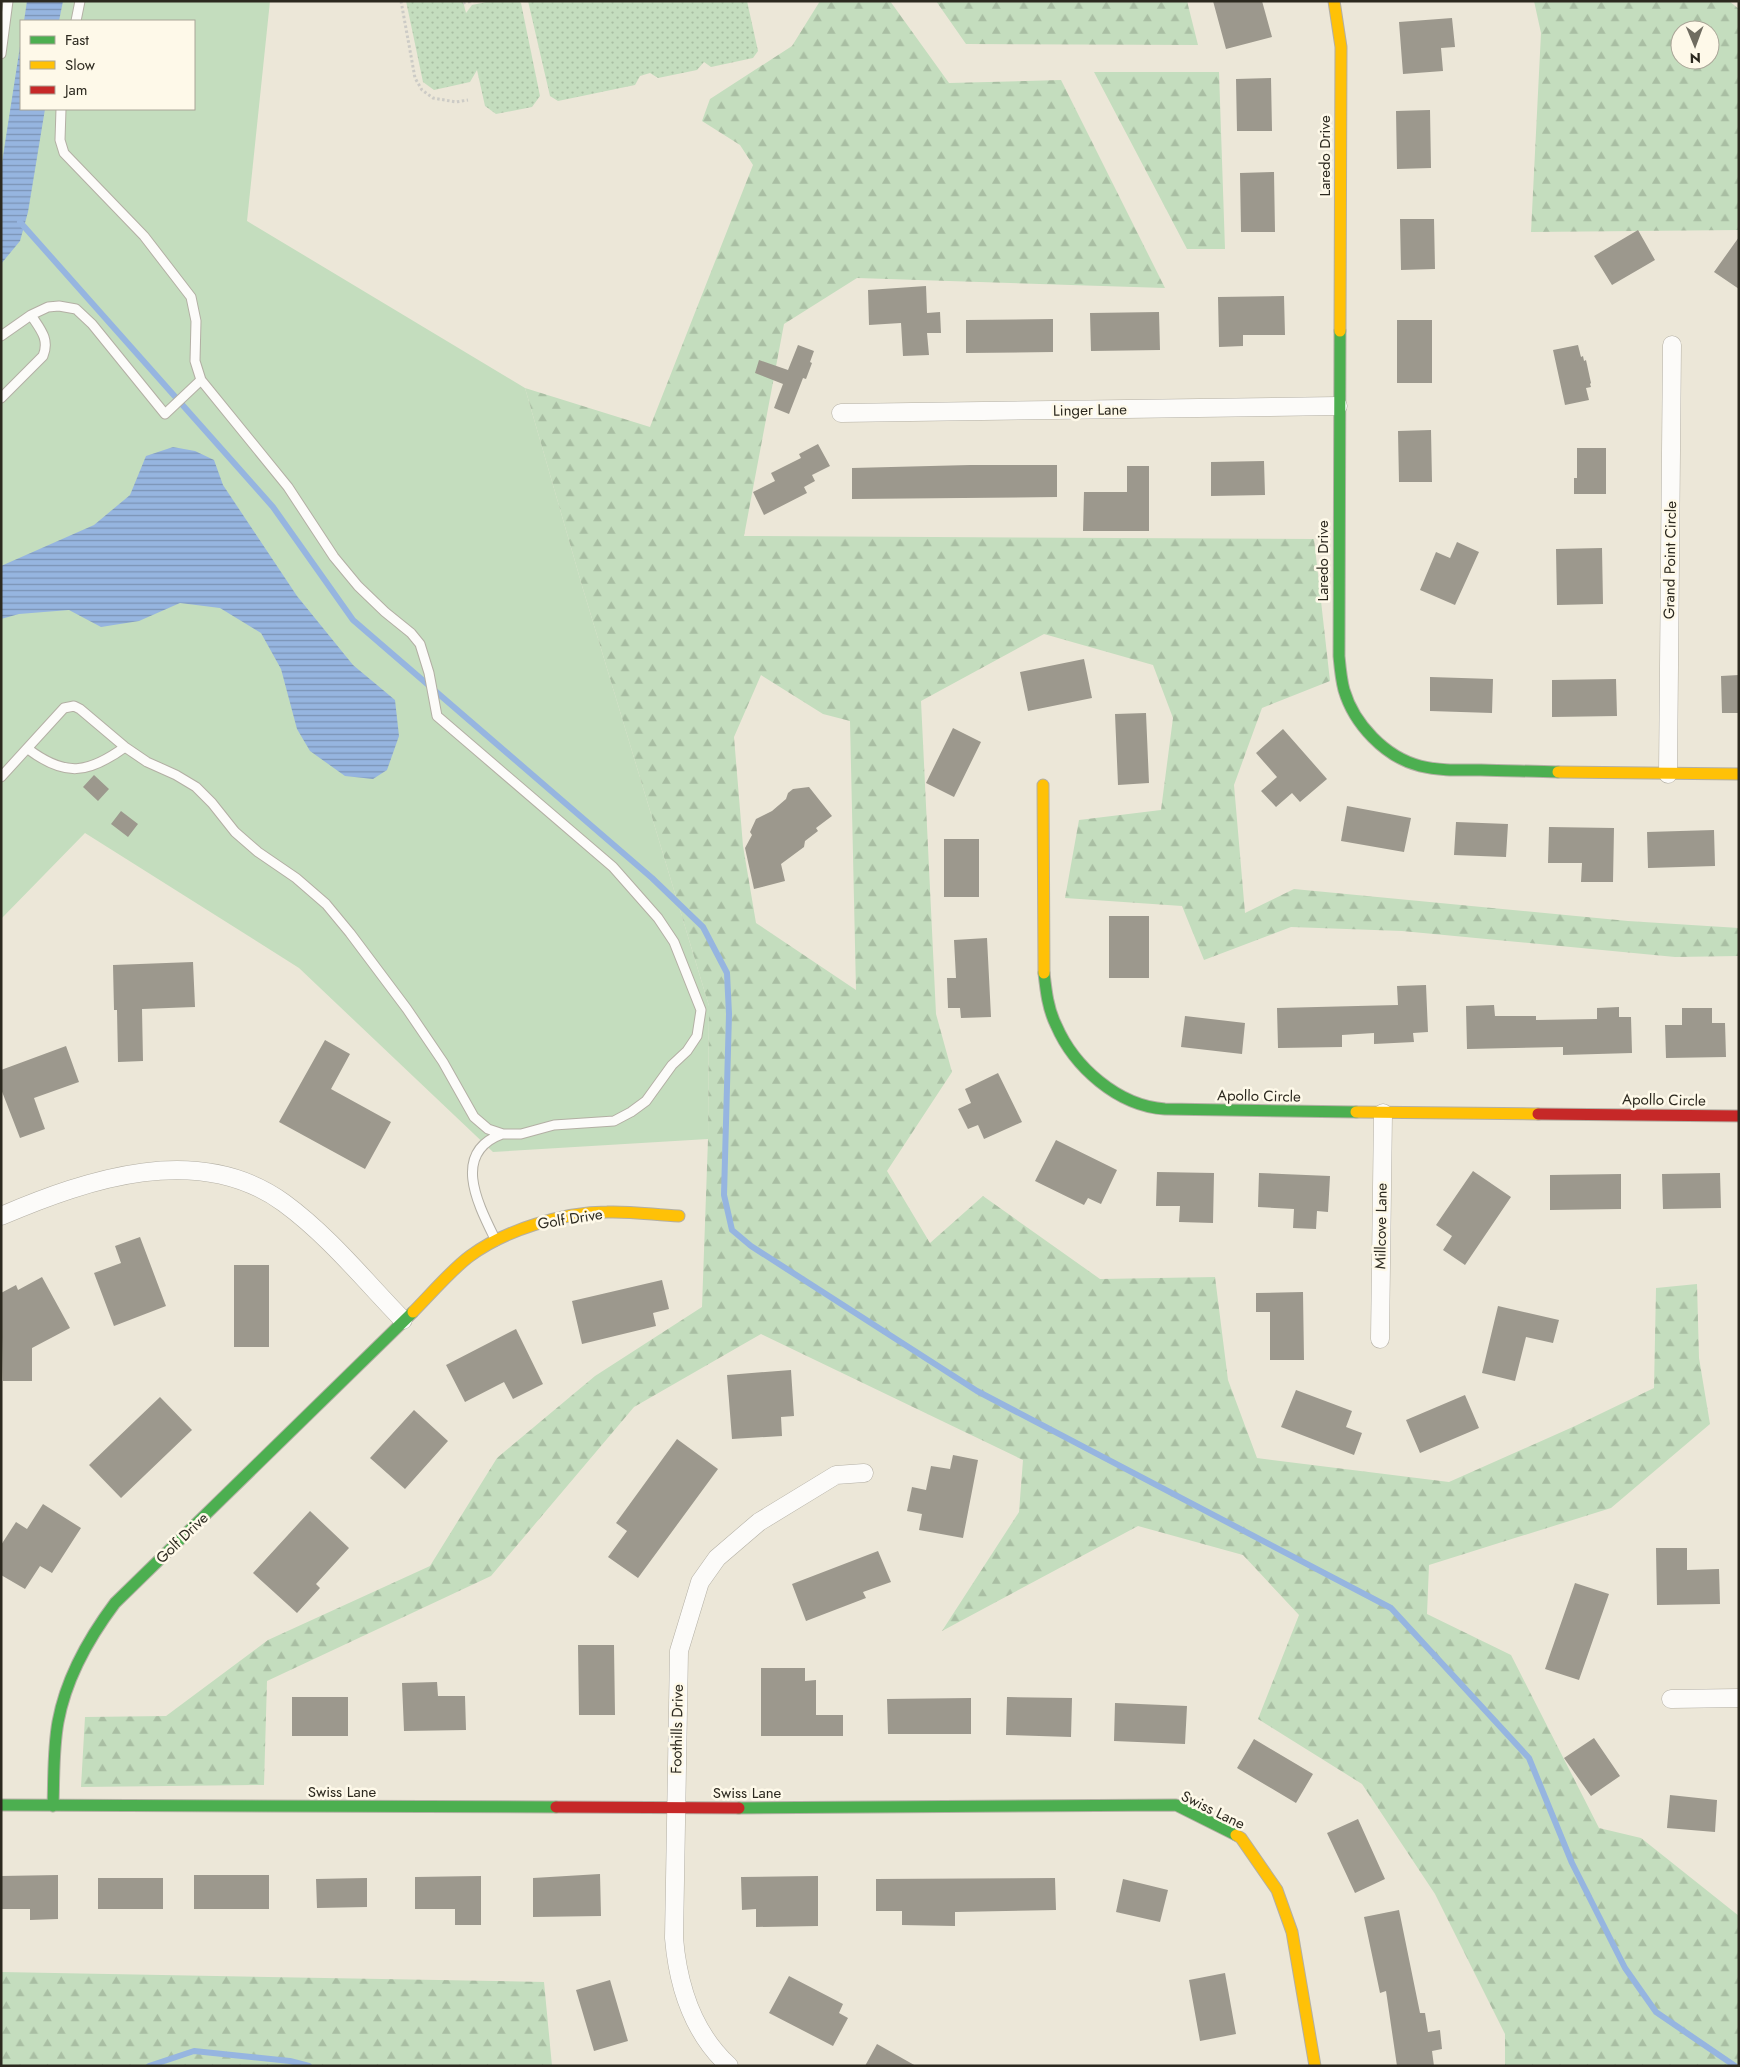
<svg xmlns="http://www.w3.org/2000/svg" width="1740" height="2067" font-family="Jost,sans-serif">
	<style>
		.grass { fill: #c4ddbe; fill-rule: evenodd }
		.forest { fill: url(#forest-firs); fill-rule: evenodd }
		.park { fill: url(#park-dots) }
		.water { fill: url(#water-rules) }
		.lines { fill: none; stroke-linecap: round; stroke-linejoin: round }
		.stream { stroke: #96b5e0; stroke-width: 6 }
		.building { fill: #9c988d }
		.lane-casing { stroke: #b3afa4; stroke-width: 11 }
		.street-casing { stroke: #b3afa4; stroke-width: 19 }
		.fast-casing { stroke: #b3afa4; stroke-width: 13 }
		.slow-casing { stroke: #b3afa4; stroke-width: 13 }
		.jam-casing { stroke: #b3afa4; stroke-width: 13 }
		.path { stroke: #cccbc6; stroke-width: 3; stroke-dasharray: 2.5 2.5; stroke-linecap: butt }
		.lane { stroke: #fcfbf9; stroke-width: 9 }
		.street { stroke: #fcfbf9; stroke-width: 18 }
		.fast { stroke: #4caf50; stroke-width: 11 }
		.slow { stroke: #ffc107; stroke-width: 11 }
		.jam { stroke: #c62828; stroke-width: 11 }
		.labels { text-anchor: middle; dominant-baseline: central; stroke-width: 5; stroke-linejoin: round; paint-order: stroke }
		.street-label { font-size: 15px; fill: #2c291f; stroke: #fef9e9 }
	</style>
	<defs>
		<pattern id="forest-firs" width="22" height="20" patternUnits="userSpaceOnUse" patternTransform="scale(1.25)"><rect width="22" height="20" fill="#c4ddbe"/><path d="M5 1l3.5 6h-7zM16 11l3.5 6h-7z" fill="#a9bea3"/></pattern>
		<pattern id="park-dots" width="8" height="8" patternUnits="userSpaceOnUse" patternTransform="scale(1.25)"><rect width="8" height="8" fill="#c4ddbe"/><path d="M2 2h.1M6 6h.1" fill="none" stroke="#a9bea3" stroke-width="1.8" stroke-linecap="round"/></pattern>
		<pattern id="water-rules" width="6" height="5" patternUnits="userSpaceOnUse" patternTransform="scale(1.25)"><rect width="6" height="5" fill="#96b5e0"/><path d="M0 2.5h6" fill="none" stroke="#7b93b5"/></pattern>
	</defs>
	<rect width="100%" height="100%" fill="#ece7d8"/>
	<path class="grass" d="M1,1H270L247,221L525,388L583,589L709,1006L708,1139L493,1152L299,968L85,833L1,919ZM21,21H194V109H21Z"/>
	<path class="forest" d="M820,1H890L949,83L1061,80L1165,288L857,278L784,324L744,536L1314,539L1330,681L1262,708L1234,785L1245,913L1294,889L1628,921L1739,928V956L1675,957L1402,931L1291,927L1204,960L1182,906L1065,898L1079,820L1161,810L1173,718L1153,665L1044,634L921,701L936,1014L952,1072L887,1171L930,1243L983,1196L1100,1279L1215,1277L1228,1380L1257,1458L1449,1482L1575,1426L1654,1388L1656,1288L1697,1284L1699,1358L1710,1424L1611,1508L1429,1565L1427,1614L1511,1655L1599,1828L1641,1838L1739,1916V2066H1505V2034L1435,1894L1362,1784L1258,1719L1299,1615L1243,1555L1138,1526L942,1631L1019,1512L1023,1460L761,1334L634,1407L491,1576L267,1681L264,1785L81,1787L85,1717L166,1716L268,1640L430,1566L497,1458L595,1376L702,1307L708,1139L709,1006L583,589L525,388L650,427L753,165L740,145L702,121L710,99L792,46ZM761,675L823,714L850,721L856,990L756,923L743,846L734,737Z
		M936,1H1187L1198,45L966,44Z
		M1534,1H1729L1739,9V230L1531,232L1541,33ZM1680,30H1710V60H1680Z
		M1094,72H1219L1225,249H1187Z
		M1,1972L544,1982L552,2066H1Z"/>
	<path class="park" d="M406,1H463L466,13L472,5L491,1H518L521,3L540,96L532,107L496,114L485,106L477,70L470,82L434,90L423,82Z
		M528,1H747L758,51L753,58L711,67L704,62L697,70L658,78L650,73L640,76L635,85L558,101L550,96Z"/>
	<path class="water" d="M27,1H63L59,21H24Z
		M21,40V109H45L28,212L20,241L1,264V169Z
		M173,447L195,451L214,460L223,485L297,596L353,665L395,700L399,736L387,770L373,779L345,776L310,751L297,729L281,669L261,633L220,608L180,603L139,621L101,627L69,610L19,614L1,619V566L94,525L130,495L146,456Z"/>
	<g class="lines">
		<path class="stream" d="M20,222L273,507L353,620L652,878L703,927L727,973L729,1014L724,1195L732,1230L751,1246L977,1391L1391,1608L1529,1758L1572,1863L1625,1968L1656,2012L1735,2066
			M149,2066L194,2051L290,2061L309,2066"/>
	</g>
	<path class="building" d="M1213,1H1262L1272,37L1226,49Z
		M1452,18L1455,47L1441,48L1443,71L1403,74L1399,22Z
		M1271,78L1272,131H1237L1236,79Z
		M1430,110L1431,168L1397,169L1396,111Z
		M1274,172L1275,232H1241L1240,173Z
		M1400,219H1434L1435,269L1401,270Z
		M1638,230L1655,260L1612,285L1594,256Z
		M1739,237V289L1714,272Z
		M926,286L927,313L940,312L941,333H927L929,355L903,356L901,323L869,325L868,290Z
		M1284,296L1285,335H1243V346L1219,347L1218,297Z
		M1159,312L1160,350L1091,351L1090,313Z
		M1053,319V352L966,353V320Z
		M1397,320H1432V383H1397Z
		M798,345L814,351L810,362L812,363L806,379L803,378L789,414L774,408L783,384L755,373L759,360L788,370Z
		M1578,345L1581,357L1583,356L1584,361L1586,360L1591,383L1590,384L1591,387L1586,388L1589,400L1565,405L1553,350Z
		M1431,430L1432,482H1399L1398,431Z
		M818,444L830,466L812,475L815,481L804,487L807,493L764,515L753,492L775,481L771,473L801,458L799,454Z
		M1577,448H1606V494H1574V478H1577Z
		M1264,461L1265,495L1211,496V462Z
		M970,465H1057V497L852,499V468Z
		M1127,466H1149V531H1083L1084,492H1127Z
		M1457,542L1479,552L1455,605L1420,590L1436,552L1450,558Z
		M1602,548L1603,604L1557,605L1556,549Z
		M1084,659L1092,698L1028,711L1020,672Z
		M1739,675V713H1722L1721,676Z
		M1430,677L1493,679L1492,713L1430,711Z
		M1616,679L1617,716L1552,717V680Z
		M1146,713L1149,783L1118,785L1115,714Z
		M953,728L981,742L954,797L926,783Z
		M1283,729L1327,779L1300,802L1292,793L1276,807L1261,791L1277,777L1256,753Z
		M94,775L109,789L98,801L83,787Z
		M809,787L832,816L816,828L818,831L805,841L804,847L781,864L785,881L754,889L745,848L752,835L750,832L756,819L772,811L786,799L788,793L793,789Z
		M1347,806L1411,818L1404,852L1341,841Z
		M121,811L138,824L128,837L111,824Z
		M1456,822L1508,824L1506,857L1454,855Z
		M1549,827L1614,828L1613,882H1581L1582,863H1548Z
		M1714,830L1715,866L1648,868L1647,832Z
		M944,839H979V897H944Z
		M1109,916H1149V978H1109Z
		M987,938L991,1017L961,1018L960,1008H948L947,978H956L954,940Z
		M193,962L195,1007L142,1009L143,1061L118,1062L117,1010H114L113,965Z
		M1426,985L1428,1032L1413,1033L1414,1042L1374,1044V1033L1342,1035V1047L1278,1048L1277,1008L1398,1005L1397,986Z
		M1494,1005L1495,1016H1536V1020L1597,1019V1008L1619,1007V1017H1631L1632,1053L1563,1055V1047L1467,1049L1466,1006Z
		M1682,1008H1712V1023H1725L1726,1057L1666,1058L1665,1025H1682Z
		M1185,1016L1245,1023L1242,1054L1181,1047Z
		M325,1040L350,1054L331,1089L391,1122L365,1169L279,1122Z
		M66,1046L79,1082L34,1098L45,1129L20,1138L1,1089V1070Z
		M998,1073L1022,1122L984,1139L978,1125L968,1129L958,1109L971,1103L965,1089Z
		M1056,1140L1117,1170L1101,1204L1088,1198L1084,1205L1035,1181Z
		M1473,1171L1511,1197L1465,1265L1443,1250L1452,1236L1436,1225Z
		M1157,1172L1214,1173L1213,1223L1179,1222L1180,1206H1156Z
		M1259,1173L1330,1176L1328,1212L1317,1211L1316,1229L1293,1228L1294,1209L1258,1207Z
		M1720,1173L1721,1208L1663,1209L1662,1174Z
		M1621,1174V1209L1550,1210V1175Z
		M140,1237L166,1306L114,1326L94,1273L121,1263L115,1246Z
		M234,1265H269V1347H234Z
		M42,1277L70,1328L32,1348V1381H3L1,1293L16,1285L18,1290Z
		M662,1280L669,1309L653,1313L656,1326L582,1344L572,1301Z
		M1303,1292L1304,1360H1270V1312H1256V1293Z
		M1498,1306L1559,1320L1553,1343L1526,1337L1515,1381L1482,1373Z
		M516,1329L543,1384L513,1399L504,1382L465,1402L446,1365Z
		M791,1370L794,1416L781,1417L782,1436L732,1439L727,1375Z
		M1296,1390L1352,1411L1346,1427L1362,1433L1354,1455L1281,1427Z
		M1465,1395L1479,1428L1420,1453L1406,1420Z
		M160,1397L192,1430L121,1498L89,1465Z
		M414,1410L448,1441L405,1489L370,1458Z
		M677,1439L718,1469L638,1578L608,1557L627,1531L616,1523Z
		M953,1455L978,1460L963,1538L919,1530L922,1514L907,1511L912,1487L926,1490L931,1466L950,1469Z
		M43,1504L81,1528L52,1573L40,1566L25,1589L1,1575V1545L16,1522L27,1529Z
		M310,1511L349,1548L316,1584L320,1588L297,1613L253,1573Z
		M1656,1548H1687V1570L1719,1569L1720,1604L1657,1605Z
		M878,1551L891,1582L863,1592L866,1598L806,1621L792,1584Z
		M1575,1583L1609,1594L1579,1680L1545,1669Z
		M578,1645H614L615,1715H579Z
		M761,1668H805V1681L816,1680V1715H843V1736H761Z
		M437,1682L438,1696H465L466,1730L404,1731L402,1683Z
		M292,1697H348V1736H292Z
		M1007,1697L1072,1698L1071,1737L1006,1735Z
		M971,1698V1734H888L887,1699Z
		M1115,1703L1187,1706L1185,1744L1114,1741Z
		M1594,1738L1620,1776L1591,1796L1564,1758Z
		M1254,1739L1313,1774L1296,1803L1237,1768Z
		M1670,1795L1717,1800L1715,1832L1667,1828Z
		M1358,1819L1385,1879L1355,1893L1327,1833Z
		M600,1874L601,1916L533,1917V1878Z
		M58,1875V1919L30,1920V1909H1V1876Z
		M194,1875H269V1909H194Z
		M481,1876V1925H455V1909H415V1877Z
		M818,1876V1926L756,1927V1909L742,1910L741,1877Z
		M98,1878H163V1909H98Z
		M367,1878V1907L317,1908L316,1879Z
		M1055,1878L1056,1910L955,1912V1926L902,1925V1911H876V1879Z
		M1123,1879L1168,1890L1160,1922L1116,1912Z
		M1399,1910L1420,2013H1425L1428,2032L1440,2030L1442,2049L1432,2051L1434,2066H1397L1386,1991L1380,1993L1364,1917Z
		M1225,1973L1236,2034L1200,2041L1189,1980Z
		M789,1976L843,2004L839,2013L848,2018L833,2046L769,2013Z
		M610,1980L628,2041L594,2051L576,1990Z
		M877,2044L916,2066H865Z"/>
	<g class="lines">
		<defs>
			<path id="lane" d="M76,21L80,1
				M1,54L8,1
				M1,336L31,315L48,307L59,306L76,309L92,324L165,414L201,380
				M1,398L43,356C50,339 40,329 31,315
				M28,749C65,777 88,774 125,747
				M1,777L64,708L74,706L80,709L125,747L147,762L176,775L196,787L212,803L235,832L258,852L296,878L326,904L350,933L407,1009L443,1062L474,1117L488,1129L503,1134H521L554,1125L614,1121L631,1112L646,1101L672,1065L687,1051L697,1036L701,1010L674,942L658,918L613,867L437,716L429,673L420,644L411,633L385,612L358,586L334,557L288,487L201,380L195,361L196,321L191,297L144,236L64,153L60,140L61,109
				M496,1241C479,1206 450,1153 502,1134"/>
			<path id="street" d="M841,413L1338,406
				M1668,774L1672,345
				M1,1216C88,1179 199,1141 284,1203C329,1236 365,1281 403,1320
				M1380,1339L1383,1113
				M1671,1699L1739,1698
				M729,2066C693,2033 678,1986 674,1938L679,1651L700,1582L717,1558L759,1522L836,1475L864,1473"/>
			<path id="fast" d="M1340,331L1339,656C1340,667 1341,679 1344,690C1354,724 1385,757 1420,766C1440,771 1461,770 1481,770C1507,771 1532,771 1558,772
				M1044,973C1046,991 1048,1009 1056,1025C1074,1067 1118,1106 1165,1109L1356,1112
				M1,1805L556,1807
				M53,1806C54,1778 53,1750 58,1722C66,1678 88,1639 115,1603L413,1312
				M739,1808L1176,1805L1236,1835"/>
			<path id="slow" d="M1334,1L1341,47L1340,331
				M1558,772L1739,774
				M1043,785L1044,973
				M1356,1112L1538,1114
				M413,1312C430,1295 452,1269 470,1256C505,1230 564,1212 607,1212C631,1211 655,1215 679,1216
				M1236,1835L1241,1838L1277,1890L1292,1932L1315,2066"/>
			<path id="jam" d="M1538,1114L1739,1116
				M556,1807L739,1808"/>
		</defs>
		<use href="#lane" class="lane-casing"/>
		<use href="#street" class="street-casing"/>
		<use href="#fast" class="fast-casing"/>
		<use href="#slow" class="slow-casing"/>
		<use href="#jam" class="jam-casing"/>
		<path class="path" d="M401,1L415,78L422,90L433,98L456,102L468,100
			M463,3L473,1"/>
		<use href="#lane" class="lane"/>
		<use href="#street" class="street"/>
		<use href="#fast" class="fast"/>
		<use href="#slow" class="slow"/>
		<use href="#jam" class="jam"/>
	</g>
	<g class="labels">
		<g class="street-label">
			<text transform="translate(1325 156) rotate(-90)">Laredo Drive</text>
			<text transform="translate(1090 410) rotate(-1)">Linger Lane</text>
			<text transform="translate(1670 560) rotate(-89)">Grand Point Circle</text>
			<text transform="translate(1323 561) rotate(-90)">Laredo Drive</text>
			<text transform="translate(1259 1096) rotate(1)">Apollo Circle</text>
			<text transform="translate(1664 1100) rotate(1)">Apollo Circle</text>
			<text transform="translate(570 1219) rotate(-9)">Golf Drive</text>
			<text transform="translate(1381 1226) rotate(-89)">Millcove Lane</text>
			<text transform="translate(182 1538) rotate(-44)">Golf Drive</text>
			<text transform="translate(677 1729) rotate(-89)">Foothills Drive</text>
			<text x="342" y="1792">Swiss Lane</text>
			<text x="747" y="1793">Swiss Lane</text>
			<text transform="translate(1213 1810) rotate(26)">Swiss Lane</text>
		</g>
	</g>
	<rect width="1740" height="2067" fill="none" stroke="#2c291f" stroke-width="5"/>
	<rect x="20" y="20" width="175" height="90" fill="#fef9e9" stroke="#aaa698"/>
	<rect x="30" y="36" width="25" height="8" fill="#4caf50" stroke="#aaa698"/>
	<text x="65" y="45" font-size="15" fill="#2c291f">Fast</text>
	<rect x="30" y="61" width="25" height="8" fill="#ffc107" stroke="#aaa698"/>
	<text x="65" y="70" font-size="15" fill="#2c291f">Slow</text>
	<rect x="30" y="86" width="25" height="8" fill="#c62828" stroke="#aaa698"/>
	<text x="65" y="95" font-size="15" fill="#2c291f">Jam</text>
	<g transform="translate(1695 45) rotate(179)"><circle r="24" fill="#fef9e9" stroke="#aaa698"/>
	<path d="M0-4L9 19L0 12L-9 19Z" fill="#6f6c60"/>
	<text y="-8" font-size="14" font-weight="bold" text-anchor="middle" fill="#2c291f">N</text>
	</g>
</svg>
